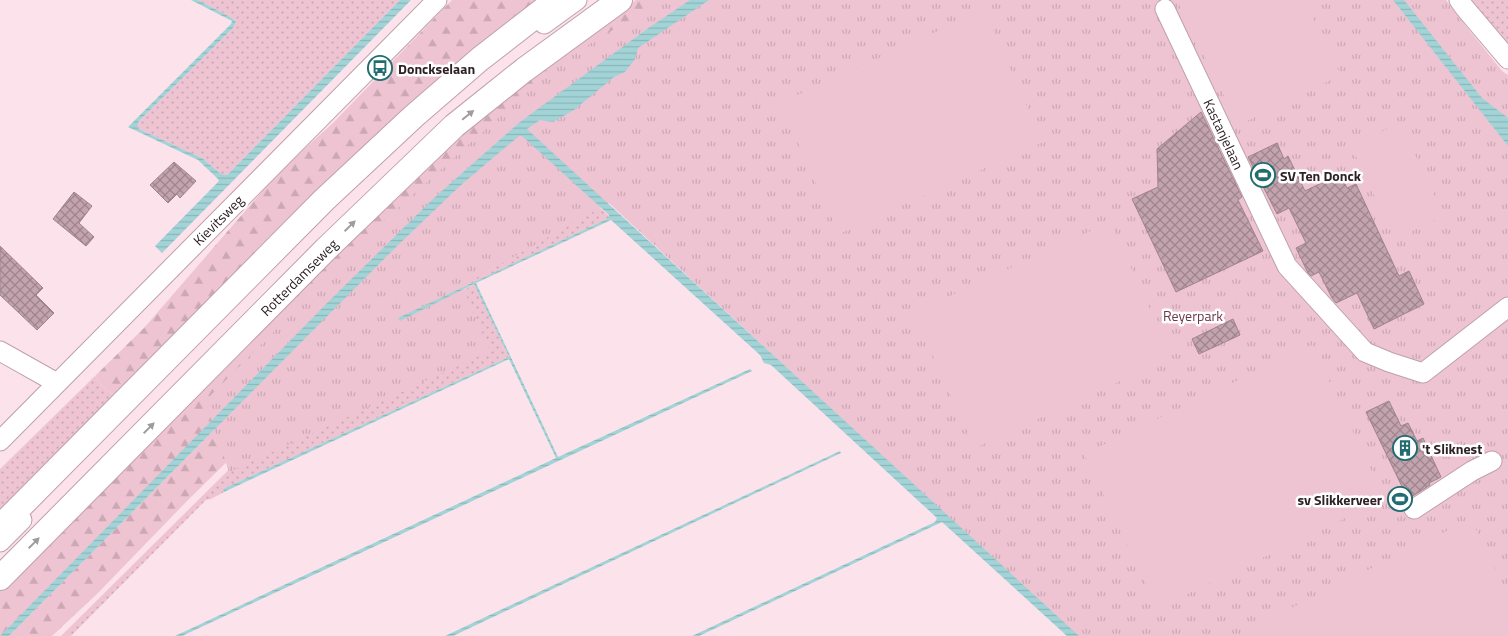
<svg xmlns="http://www.w3.org/2000/svg" width="1508" height="636" font-family="'Titillium Web',sans-serif">
	<style>
		.grass { fill: url(#grass-dots) }
		.forest { fill: url(#forest-firs) }
		.park { fill: url(#park-tufts) }
		.pitch { fill: #eec4d2 }
		.water { fill: url(#water-rules) }
		.building { fill: url(#building-cross-hatch); stroke: #a0838d }
		.lines { fill: none; stroke-linecap: round; stroke-linejoin: round }
		.minor-casing { stroke: #bfa0aa; stroke-width: 21 }
		.major-casing { stroke: #bfa0aa; stroke-width: 26 }
		.minor { stroke: #fff; stroke-width: 19 }
		.major { stroke: #fff; stroke-width: 24 }
		.oneway { fill: #a09b9d }
		.labels { text-anchor: middle; dominant-baseline: central; stroke-width: 5; stroke-linejoin: round; paint-order: stroke }
		.poi-label { font-size: 14px; font-weight: bold; fill: #2d2125; stroke: #fff; text-anchor: start }
		.street-label { font-size: 14px; fill: #2d2125; stroke: #fff }
		.park-label { font-size: 14px; fill: #6d374d; stroke: #fff }
	</style>
	<defs>
		<pattern id="grass-dots" width="8" height="8" patternUnits="userSpaceOnUse" patternTransform="scale(1.25)"><rect width="8" height="8" fill="#eec4d2"/><path d="M2 2h.1M6 6h.1" fill="none" stroke="#cca8b4" stroke-width="1.8" stroke-linecap="round"/></pattern>
		<pattern id="forest-firs" width="22" height="20" patternUnits="userSpaceOnUse" patternTransform="scale(1.25)"><rect width="22" height="20" fill="#eec4d2"/><path d="M5 1l3.5 6h-7zM16 11l3.5 6h-7z" fill="#cca8b4"/></pattern>
		<pattern id="park-tufts" width="24" height="20" patternUnits="userSpaceOnUse" patternTransform="scale(1.25)"><rect width="24" height="20" fill="#eec4d2"/><path d="M3 7l-1-3M5 7V3M7 7l1-3M15 17l-1-3M17 17v-4M19 17l1-3" fill="none" stroke="#cca8b4"/></pattern>
		<pattern id="water-rules" width="6" height="5" patternUnits="userSpaceOnUse" patternTransform="scale(1.25)"><rect width="6" height="5" fill="#a2d4d7"/><path d="M0 2.5h6" fill="none" stroke="#8cb6b8"/></pattern>
		<pattern id="building-cross-hatch" width="8" height="8" patternUnits="userSpaceOnUse" patternTransform="scale(1.25)"><rect width="8" height="8" fill="#c2a3ae"/><path d="M0 0l8 8M0 8l8-8" fill="none" stroke="#9e848d"/></pattern>
	</defs>
	<rect width="100%" height="100%" fill="#fce2eb"/>
	<path class="grass" d="M198,0H400L227,175L221,174L202,158L141,130L137,127L139,121L233,28L236,22L232,18Z
		M1470,0H1508V46Z
		M574,184L609,216V218L399,318V319L382,324L248,458L478,348L453,295L475,284L509,357L223,489L224,492L211,499L206,500L71,636H61L415,285C438,265 461,241 488,227C515,213 543,204 568,187L571,189Z
		M95,376L101,385L121,401L0,523V469Z"/>
	<path class="forest" d="M452,0H545L121,401L101,385L95,376L144,328L278,173L334,122Z
		M636,0H690L520,122L0,636V590L432,157L588,32Z
		M396,247L439,253L187,501L97,594L52,636H9Z"/>
	<path class="park" d="M663,0H1446L1454,11L1502,71L1508,75V636H1076L609,203L462,286L490,351L229,472L205,401L385,220L561,61Z"/>
	<path class="pitch" d="M1177,0H1304L1341,75L1239,125Z
		M984,10L1043,142L839,234L780,103Z
		M1400,123L1444,216L1395,239L1351,146Z
		M1110,222L1172,357L975,448L913,313Z
		M1312,345L1385,499L1158,608L1084,454Z
		M1471,519L1508,595V636H1262L1257,625Z"/>
	<path class="water" d="M191,0H198L232,18L236,22L233,28L139,121L137,127L141,130L202,158L221,174L227,175L400,0H411L162,253L155,246L218,182L219,180L198,160L128,127L231,24L232,21Z
		M690,0H709L638,48L635,59L625,72L614,77L574,110L553,122L540,120L527,129L1079,636H1067L942,522L699,636H692L935,522L937,518L771,365L764,363L760,355L611,220L476,283L558,457L750,369L752,371L182,636H175L556,458L509,359L224,492L223,489L509,357L474,284L400,321L398,318L609,218V215L522,136H519L461,185L396,247L9,636H0L331,299L434,198L520,122L647,29Z
		M1393,0H1404L1482,98L1508,118V146Z
		M840,451L841,453L453,636H445Z"/>
	<path class="building" d="M1201,112L1242,197L1238,200L1263,251L1176,292L1132,199L1158,187L1157,149Z
		M1277,143L1284,159L1288,156L1305,191L1340,174L1347,188L1356,184L1399,276L1409,271L1424,304L1374,329L1357,293L1336,303L1332,298L1319,272L1311,276L1308,273L1296,248L1306,243L1289,208L1277,214L1248,157Z
		M174,162L196,181L180,198L177,194L168,203L150,185Z
		M74,192L92,206L79,223L94,237L86,246L53,219Z
		M0,246L43,288L36,295L54,313L37,330L0,295Z
		M1233,319L1240,335L1199,354L1192,339Z
		M1389,401L1401,426L1408,423L1417,441L1423,438L1441,477L1429,483L1430,485L1408,499L1366,412Z"/>
	<g class="lines">
		<defs>
			<path id="minor" d="M1459,0L1464,7L1508,59
				M1165,9L1287,266L1365,352L1389,362L1423,373L1508,307
				M544,24L577,0
				M0,351L57,383
				M0,441L437,0
				M1414,509L1472,471L1492,461
				M0,542L22,520"/>
			<path id="major" d="M0,527L324,200L414,116L480,59L556,0
				M0,578L326,249L454,126L524,70L620,0"/>
		</defs>
		<use href="#minor" class="minor-casing"/>
		<use href="#major" class="major-casing"/>
		<use href="#minor" class="minor"/>
		<use href="#major" class="major"/>
	</g>
	<defs><path id="oneway-solid" d="M-6-.8H1V-3.2L6.5 0L1 3.2V.8H-6Z" transform="scale(1.25)"/></defs>
	<g class="oneway">
		<use href="#oneway-solid" transform="translate(468 115) rotate(-39)"/>
		<use href="#oneway-solid" transform="translate(350 226) rotate(-44)"/>
		<use href="#oneway-solid" transform="translate(149 428) rotate(-45)"/>
		<use href="#oneway-solid" transform="translate(34 543) rotate(-45)"/>
	</g>
	<defs>
		<symbol id="bus-ring" viewBox="-11 -11 22 22"><circle r="9.5" fill="#fff" stroke="#206c70" stroke-width="1.5"/><path d="M-5-6H5V4H4V6H2V4H-2V6H-4V4H-5ZM-3.5-4V0h7V-4ZM-3.5 1.2v1.5H-2V1.2ZM2 1.2v1.5H3.5V1.2Z" fill="#206c70"/></symbol>
		<symbol id="stadium-ring" viewBox="-11 -11 22 22"><circle r="9.5" fill="#fff" stroke="#206c70" stroke-width="1.5"/><path d="M0-5a6.5 5 0 1 0 0 10a6.5 5 0 1 0 0-10ZM-3.5-1.8h7v3.6h-7Z" fill="#206c70"/></symbol>
		<symbol id="building-ring" viewBox="-11 -11 22 22"><circle r="9.5" fill="#fff" stroke="#206c70" stroke-width="1.5"/><path d="M-4-6H4V6H1V3H-1V6H-4ZM-2.5-4.3h1.7v1.8h-1.7ZM.8-4.3h1.7v1.8H.8ZM-2.5-1h1.7V.8h-1.7ZM.8-1h1.7V.8H.8Z" fill="#206c70"/></symbol>
	</defs>
	<g fill-rule="evenodd">
		<use href="#bus-ring" x="366" y="54" width="28" height="28"/>
		<use href="#stadium-ring" x="1249" y="161" width="28" height="28"/>
		<use href="#building-ring" x="1391" y="434" width="28" height="28"/>
		<use href="#stadium-ring" x="1386" y="485" width="28" height="28"/>
	</g>
	<g class="labels">
		<g class="poi-label">
			<text x="398" y="68">Donckselaan</text>
			<text x="1280" y="175">SV Ten Donck</text>
			<text x="1422" y="448">'t Sliknest</text>
			<text x="1382" y="499" text-anchor="end">sv Slikkerveer</text>
		</g>
		<g class="street-label">
			<text transform="translate(1224 134) rotate(65)">Kastanjelaan</text>
			<text transform="translate(218 220) rotate(-45)">Kievitsweg</text>
			<text transform="translate(299 277) rotate(-45)">Rotterdamseweg</text>
		</g>
		<g class="park-label">
			<text x="1193" y="315">Reyerpark</text>
		</g>
	</g>
</svg>
